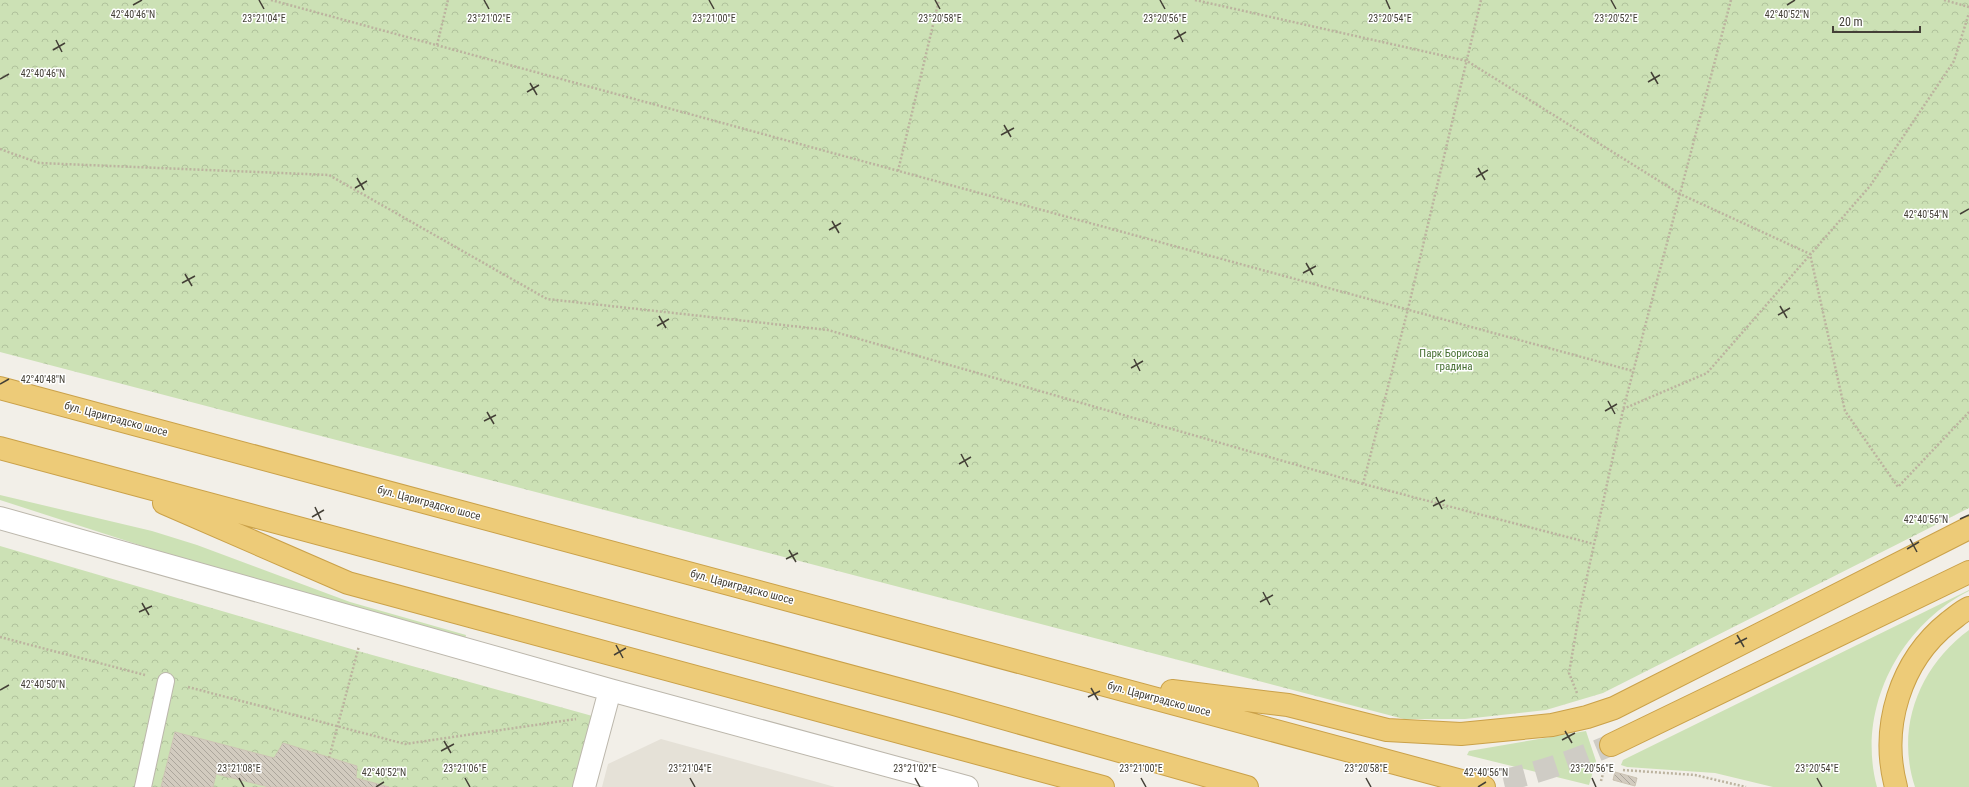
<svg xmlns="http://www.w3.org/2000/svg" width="1969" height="787" font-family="'Roboto Condensed',sans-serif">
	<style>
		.residential { fill: #e5e1d7 }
		.green { fill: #cce1b5 }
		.park { fill: url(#park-crowns) }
		.building { fill: url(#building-back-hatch); stroke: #ccc3b3 }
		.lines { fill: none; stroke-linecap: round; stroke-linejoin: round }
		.highway-tunnel { stroke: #cfccc5; stroke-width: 22; stroke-dasharray: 22 11; stroke-linecap: butt }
		.lane-casing { stroke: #bcb7ac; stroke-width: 18 }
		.street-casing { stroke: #bcb7ac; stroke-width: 24 }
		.highway-casing { stroke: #caa149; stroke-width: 24 }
		.path { stroke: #bcb39f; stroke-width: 2.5; stroke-dasharray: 2 2; stroke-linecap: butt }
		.lane { stroke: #fff; stroke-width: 16 }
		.street { stroke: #fff; stroke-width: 22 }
		.highway { stroke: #edcb78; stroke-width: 22 }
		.ticks { fill: none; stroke: #444037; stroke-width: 1.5 }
		.labels { text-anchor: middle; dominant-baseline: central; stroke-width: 3; stroke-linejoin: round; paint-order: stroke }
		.park-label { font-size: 11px; fill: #466f32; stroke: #fff }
		.street-label { font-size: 11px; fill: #444037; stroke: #fff }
		.ticks-label { font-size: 10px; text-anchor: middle; fill: #444037; stroke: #fff; stroke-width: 3; stroke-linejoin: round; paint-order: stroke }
	</style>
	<defs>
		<pattern id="park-crowns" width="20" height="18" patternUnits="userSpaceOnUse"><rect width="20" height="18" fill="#cce1b5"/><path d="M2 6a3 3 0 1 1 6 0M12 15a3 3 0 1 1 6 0" fill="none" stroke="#b0c29c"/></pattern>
		<pattern id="building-back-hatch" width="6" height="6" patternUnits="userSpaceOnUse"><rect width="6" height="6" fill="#d2cbbf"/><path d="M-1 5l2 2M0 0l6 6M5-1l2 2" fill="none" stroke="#aca69c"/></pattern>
	</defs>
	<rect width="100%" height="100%" fill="#f2efe8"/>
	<path class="residential" d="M661,739L835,787H602L608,764Z"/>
	<path class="green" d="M0,495L152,531L197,545L350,602L466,635L464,644L161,552L0,500Z
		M1969,590V591C1899,626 1856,710 1877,787H1773L1715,773L1627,767L1621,765L1623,760Z
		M1969,630V787H1915C1895,727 1920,666 1969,630Z
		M1586,731L1596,761L1589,785L1467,755L1469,751Z"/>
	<path class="park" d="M0,0H1969V508L1603,693L1546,710L1465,719H1404L0,352Z
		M0,546L358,651L596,717L577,787H389L356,778L357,766L329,758H274L175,732L161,787H0Z
		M216,774L269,787H213Z"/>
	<path class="building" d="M175,732L274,758L283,743L357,766L356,778L389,787H269L216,774L213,787H161Z
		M1615,772L1637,778L1635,786L1613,780Z"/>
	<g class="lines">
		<path class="highway-tunnel" d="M1471,787C1522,778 1563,765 1611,745"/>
		<defs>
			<path id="lane" d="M143,787L166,681"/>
			<path id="street" d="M0,518L610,690L967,787
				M584,787L610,690"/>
			<path id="highway" d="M0,388L1484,787
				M0,448L950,703L1247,787
				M164,503L348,583L1103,787
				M1172,691L1288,705L1387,730L1461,734L1552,725L1587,717L1614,708L1969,528
				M1611,745L1969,572
				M1896,787C1880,727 1900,661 1949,622C1956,617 1962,611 1969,608"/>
		</defs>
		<use href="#lane" class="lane-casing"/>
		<use href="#street" class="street-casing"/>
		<use href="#highway" class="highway-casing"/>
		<path class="path" d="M271,0L1633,371
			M1195,0L1467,61L1680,194L1810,254L1845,411L1898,487L1969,412
			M1944,0L1969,7
			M437,45L448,0
			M0,149L39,163L329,175L547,299L828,330L1363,484L1594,544
			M898,171L939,0
			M1623,409L1707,373L1870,186L1954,61L1969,13
			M1363,484L1408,309L1481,0
			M0,637L145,675
			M188,687L405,744L576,719
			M1577,693L1569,673L1580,609L1623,410L1731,0
			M329,758L359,646
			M1623,770L1695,775L1746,787
			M1601,781L1604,770"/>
		<use href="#lane" class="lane"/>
		<use href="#street" class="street"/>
		<use href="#highway" class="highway"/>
	</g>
	<path class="ticks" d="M259,0L264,9M484,0L489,9M709,0L714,9M935,0L940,9M1160,0L1165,9M1386,0L1390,9M1611,0L1616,9M133,5L142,0M1787,5L1795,0M1177,30L1183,42M1174,39L1186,32M56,40L62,52M53,50L65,43M1651,72L1658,84M0,79L9,74M1648,82L1660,75M530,83L537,95M527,92L539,85M1004,125L1011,137M1001,135L1014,128M1478,168L1485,180M1476,177L1488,170M357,178L364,190M355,188L367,181M1960,214L1969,209M832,221L839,233M829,230L841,223M1306,263L1313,275M1303,273L1316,266M185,274L192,286M182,283L195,276M1780,306L1787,318M1778,315L1790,308M659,316L666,328M657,326L669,319M1134,359L1140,371M1131,368L1143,361M0,384L9,379M1608,401L1615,414M1605,411L1617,404M487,412L494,424M484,421L496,415M961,454L968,467M959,464L971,457M1436,497L1442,509M1433,506L1445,500M315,507L321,520M312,517L324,510M1960,519L1969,515M1910,539L1917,552M1907,549L1919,542M789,550L796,562M786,559L798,553M1263,592L1270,605M1260,602L1273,595M142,603L149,615M139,612L152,606M1737,635L1744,647M1735,644L1747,638M616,645L623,658M614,655L626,648M1091,688L1098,700M0,690L9,685M1088,697L1100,691M1565,731L1572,743M1562,740L1575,733M444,741L451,753M441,751L454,744M239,778L244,787M465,778L470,787M690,778L695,787M915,778L920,787M1141,778L1146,787M1366,778L1371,787M1592,778L1596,787M1817,778L1822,787M376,787L384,782M1478,787L1486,782"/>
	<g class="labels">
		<g class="park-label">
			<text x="1454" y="353">Парк Борисова<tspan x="1454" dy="13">градина</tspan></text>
		</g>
		<g class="street-label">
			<text transform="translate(116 419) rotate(15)">бул. Цариградско шосе</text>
			<text transform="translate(429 503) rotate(15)">бул. Цариградско шосе</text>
			<text transform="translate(742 587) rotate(15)">бул. Цариградско шосе</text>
			<text transform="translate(1159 699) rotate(15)">бул. Цариградско шосе</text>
		</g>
	</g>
	<g class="ticks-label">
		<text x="133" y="18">42°40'46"N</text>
		<text x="1787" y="18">42°40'52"N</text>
		<text x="264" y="22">23°21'04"E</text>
		<text x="489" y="22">23°21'02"E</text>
		<text x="714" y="22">23°21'00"E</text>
		<text x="940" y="22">23°20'58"E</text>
		<text x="1165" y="22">23°20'56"E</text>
		<text x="1390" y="22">23°20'54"E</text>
		<text x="1616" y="22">23°20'52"E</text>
		<text x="43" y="77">42°40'46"N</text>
		<text x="1926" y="218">42°40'54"N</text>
		<text x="43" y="383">42°40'48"N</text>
		<text x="1926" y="523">42°40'56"N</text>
		<text x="43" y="688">42°40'50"N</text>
		<text x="239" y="772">23°21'08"E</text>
		<text x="465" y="772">23°21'06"E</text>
		<text x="690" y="772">23°21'04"E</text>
		<text x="915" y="772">23°21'02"E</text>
		<text x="1141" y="772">23°21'00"E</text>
		<text x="1366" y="772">23°20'58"E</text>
		<text x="1592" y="772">23°20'56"E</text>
		<text x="1817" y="772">23°20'54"E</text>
		<text x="384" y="776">42°40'52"N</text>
		<text x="1486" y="776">42°40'56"N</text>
	</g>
	<path d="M1833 26v6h87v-6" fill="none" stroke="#444037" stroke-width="2"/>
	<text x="1839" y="26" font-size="12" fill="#444037" stroke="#ffffff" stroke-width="3" paint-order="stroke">20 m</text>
</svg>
